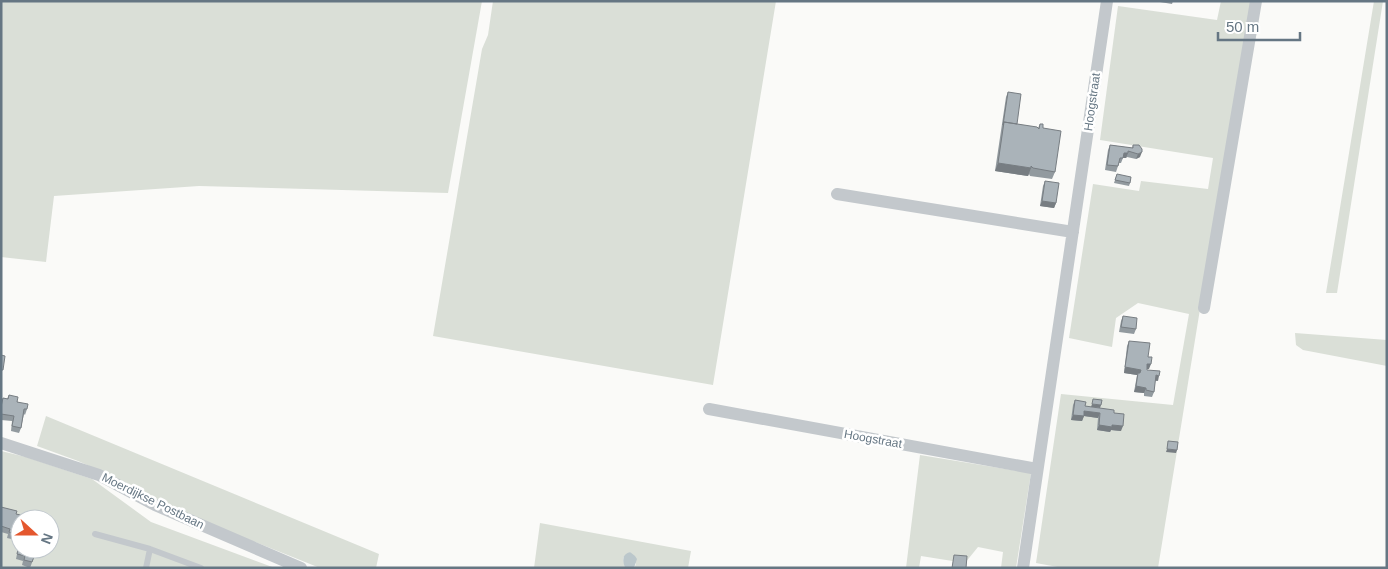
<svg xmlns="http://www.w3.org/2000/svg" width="1388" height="569" font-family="Helvetica,sans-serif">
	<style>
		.green { fill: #dadfd7; fill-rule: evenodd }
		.water { fill: #bbc7cb }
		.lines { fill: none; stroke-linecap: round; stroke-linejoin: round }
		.lane { stroke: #c3c8cc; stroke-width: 6 }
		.street { stroke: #c3c8cc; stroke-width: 12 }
		.wall { fill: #929a9f }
		.shaded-wall { fill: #777d82 }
		.building { fill: #aab3b9; stroke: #777d82 }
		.labels { text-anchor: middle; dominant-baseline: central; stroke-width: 5; stroke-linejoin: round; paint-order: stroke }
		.street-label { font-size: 12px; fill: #657683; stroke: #fff }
	</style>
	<rect width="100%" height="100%" fill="#fafaf8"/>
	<path class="green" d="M1,1H482L448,193L199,186L54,196L46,262L1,257Z
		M493,1H776L713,385L433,336L482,49L488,35Z
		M1221,1H1253L1207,266L1158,568H1063L1036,563L1061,394L1173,405L1189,314L1138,303L1116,318L1112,347L1069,338L1093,184L1139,191L1141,181L1208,189L1213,158L1100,140L1118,6L1217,20Z
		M1374,1H1383L1337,293H1326Z
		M1295,333L1387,340V366L1303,350L1296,345Z
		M46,416L379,554L376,568H320L205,522L161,503L112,476L78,461L37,446Z
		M1,451L26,457L92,479L151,522L275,568H1ZM20,519H50V549H20Z
		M920,455L1031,473L1016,568H1001L1003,552L978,547L965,563L921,556L919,568H906Z
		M540,523L691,551L688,568H634L636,564L630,552L623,558L625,568H534Z"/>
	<path class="water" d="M630,552L635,556L637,559L634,568H625C623,561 621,555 630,552Z"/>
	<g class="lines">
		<path class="lane" d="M95,534L150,549L201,568
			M146,568L150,549"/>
		<path class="street" d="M837,194L1073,232
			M1204,308L1256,1
			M709,409L1037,469
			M1,443L99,475L155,505L301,568
			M1023,568L1107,1"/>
	</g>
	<path class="wall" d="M1161,1H1173L1172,4L1160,2Z
		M1008,92L1017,124L1038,128L1040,124L1043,128L1055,172L1052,179L1030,176L1029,174L1028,176L995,171L1006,97Z
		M1110,145L1132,148L1133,145L1140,157L1136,159L1127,157L1126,158H1123L1121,163H1119L1116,172L1105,170L1108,150Z
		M1117,174L1130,183L1129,186L1114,183Z
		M1045,181L1056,203L1054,208L1040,206L1043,186Z
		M1123,316L1136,329L1134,334L1119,332L1121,321Z
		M1129,341L1148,357L1149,369H1147V370L1158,381H1155L1154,392L1152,397L1144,396V393L1134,392L1137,375L1124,373L1127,346Z
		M9,395L27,409L25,415L24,414L21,428L19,433L11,431L12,421L1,420V402L3,398L7,399Z
		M1075,400L1085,406L1114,413L1121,431L1111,430L1110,432L1097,430L1098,418L1084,416L1082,421L1071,420L1073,405Z
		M1,507L16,514L20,519V541L7,538L8,534L1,532Z
		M18,549H37L30,568L22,565L23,561L16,559Z"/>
	<path class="shaded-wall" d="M1142,152L1140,157L1136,159L1138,154Z
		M1124,153H1128L1126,158H1122Z
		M998,163L1031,168L1028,176L995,171Z
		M1042,201L1056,203L1054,208L1040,206Z
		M1147,364H1151L1149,369H1145Z
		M1125,367L1141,370L1139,375L1138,373L1137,375L1124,373Z
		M1156,375L1159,376L1158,381L1154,380Z
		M1136,386L1146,388L1144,393L1134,392Z
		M1092,404L1101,405L1100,408L1091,407Z
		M1084,411L1100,413L1098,418L1084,416L1082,421L1071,420L1073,415Z
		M1099,425H1112L1123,426L1121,431L1111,430L1110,432L1097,430Z
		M1167,449L1177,450L1176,453L1166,452Z"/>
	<path class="building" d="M1008,92L1021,94L1017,124L1004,122L1003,125Z
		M1004,122L1037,127L1039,129L1040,124H1043V128L1061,131L1055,172L1033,168L1031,166V168L998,163Z
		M1110,145L1133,148V145H1139L1142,149V152L1138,154L1128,151V153H1124L1123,158H1120L1118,166L1107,165Z
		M1117,174L1131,177L1130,183L1115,180Z
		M1045,181L1059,183L1056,203L1042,201Z
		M1123,316L1137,318L1136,329L1121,327Z
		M1129,341L1150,343L1148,357H1152L1151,364H1147V370L1160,371L1159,376L1156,375L1154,392L1146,390V388L1136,386L1138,373H1140L1141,370L1125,367Z
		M1,355L5,356L3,370H1Z
		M9,395L18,397L17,402L28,404L27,409H24L21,428L12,426L14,416L1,414V407L3,398L8,399Z
		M1093,399L1102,400L1101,405L1092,404Z
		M1075,400L1086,402L1085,406L1114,410V413L1124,414L1123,426L1112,425V427L1099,425L1100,413L1084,411V416L1073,415Z
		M1168,441L1178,442L1177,450L1167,449Z
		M1,507L17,511L16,514L29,517L28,519H20V536L9,532L10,529L1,526Z
		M18,549H37L32,562L24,560L25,556L17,554Z
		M954,555L967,556L966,568H952Z"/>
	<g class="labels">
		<g class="street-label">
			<text transform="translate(1092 102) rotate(-82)">Hoogstraat</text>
			<text transform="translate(873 439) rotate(10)">Hoogstraat</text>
			<text transform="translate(153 501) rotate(26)">Moerdijkse Postbaan</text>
		</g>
	</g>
	<rect width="1388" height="569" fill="none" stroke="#657683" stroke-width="5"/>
	<g transform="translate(35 534) rotate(111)"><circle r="24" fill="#ffffff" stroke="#c1c8cd"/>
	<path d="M0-4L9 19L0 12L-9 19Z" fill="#e4572e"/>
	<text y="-8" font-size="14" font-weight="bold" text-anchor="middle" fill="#657683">N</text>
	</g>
	<path d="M1218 32v8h82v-8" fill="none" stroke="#657683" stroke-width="2.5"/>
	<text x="1226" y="32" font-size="15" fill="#657683" stroke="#ffffff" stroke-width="4" paint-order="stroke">50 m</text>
</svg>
